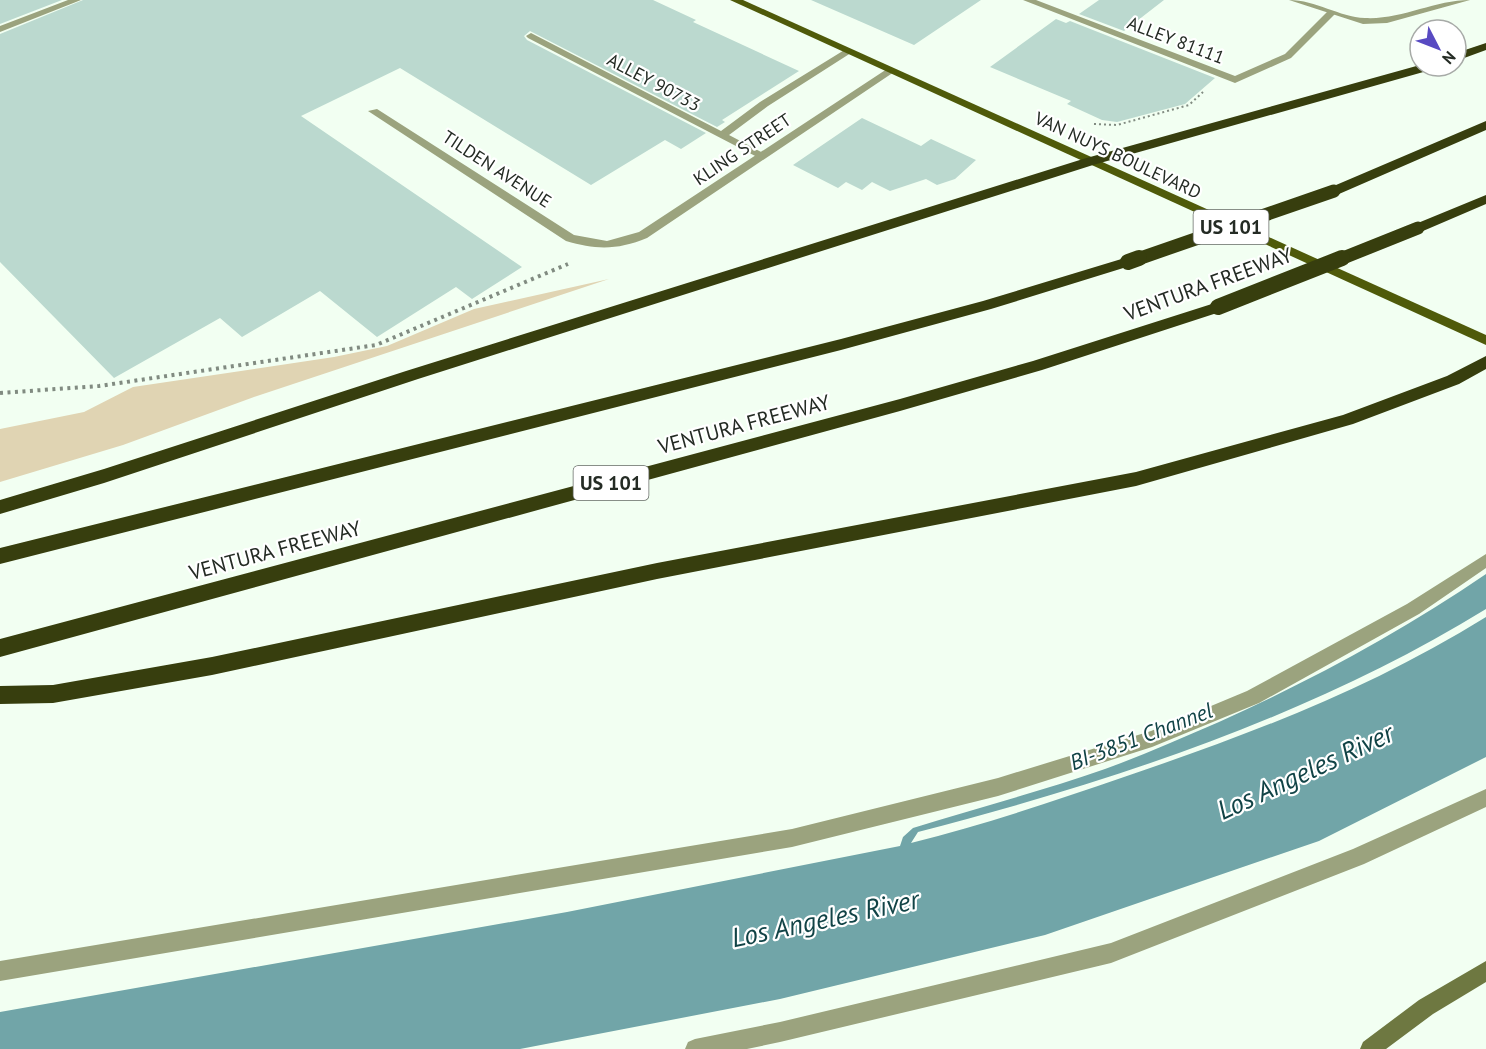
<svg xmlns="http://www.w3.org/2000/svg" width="1486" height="1049" font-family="'PT Sans',sans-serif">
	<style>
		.green { fill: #e0d4b3 }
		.water { fill: #71a5a8 }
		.building { fill: #bbd9cf }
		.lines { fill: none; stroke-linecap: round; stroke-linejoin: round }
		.path-far1 { stroke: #818b81; stroke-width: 2; stroke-dasharray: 2 3; stroke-linecap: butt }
		.path { stroke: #818b81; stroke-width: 4; stroke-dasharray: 3 4.5; stroke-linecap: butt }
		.service { fill: #9ba37e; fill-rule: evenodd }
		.minor { fill: #9ba37e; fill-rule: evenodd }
		.secondary { fill: #6e7841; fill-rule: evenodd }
		.primary { fill: #4f5a0a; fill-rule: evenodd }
		.motorway { fill: #373e0e; fill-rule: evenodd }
		.motorway-bridge-far1 { stroke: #373e0e; stroke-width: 13 }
		.motorway-bridge { stroke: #373e0e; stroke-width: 16 }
		.labels { text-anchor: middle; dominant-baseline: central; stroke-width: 4.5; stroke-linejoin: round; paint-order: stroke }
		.far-street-label { font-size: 18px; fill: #242b24; stroke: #fff }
		.shield { fill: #fff; stroke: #666b66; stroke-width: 1.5 }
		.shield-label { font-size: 20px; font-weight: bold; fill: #242b24 }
		.street-label { font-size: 21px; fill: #242b24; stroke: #fff }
		.water-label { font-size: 22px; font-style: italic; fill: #114346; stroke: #fff }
		.near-water-label { font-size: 27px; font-style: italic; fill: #114346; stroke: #fff }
	</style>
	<rect width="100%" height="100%" fill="#f2fff2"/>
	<path class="green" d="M609,279L254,397L123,445L0,482V429L84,412L133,387L334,357L387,346L474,309Z"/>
	<path class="water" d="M1486,574V609C1312,716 1114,781 918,832L911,843C984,825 1054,801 1124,777C1253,733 1370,689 1486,617V757L1319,841L1045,935L780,999L520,1049H0V1012L567,912L900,846L903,837L913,828C977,808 1042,791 1105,769C1144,755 1181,738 1219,722C1312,680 1401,632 1486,574Z"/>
	<path class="building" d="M0,0H62L0,24Z
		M83,0H653L696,20L693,22L799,71L722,120L725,122L717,127L530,31L524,36L527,40L706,133L681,149L665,140L591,185L400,68L301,116L522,267L472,299L456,287L377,337L320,291L242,337L220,318L114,378L0,262V34Z
		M811,0H981L914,45Z
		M1099,0H1164L1124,31L1079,14Z
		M1056,19L1066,23L1070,21L1215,78L1185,104L1117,122L1102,120L1067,104L1071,101L990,67Z
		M862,118L921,146L931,139L976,160L955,179L937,185L926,179L890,191L872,182L862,190L846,182L838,188L793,165Z"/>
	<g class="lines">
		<path class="path-far1" d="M1094,124L1117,125L1189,105L1203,92"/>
		<path class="path" d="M0,393L99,386L376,345L568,264"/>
		<path class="service" d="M68,0H81L0,32V26Z
			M1023,0H1036L1235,76L1285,54L1328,11L1336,13L1291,58L1235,83Z
			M531,33L721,131L760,102L846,49L854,51L768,106L729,135L765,154L766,156L761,159L528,38L526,36Z
			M1486,554V568L1419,614L1259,703L1152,747L998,796L792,847L0,981V961L792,829L998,778L1151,731L1247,691L1407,604Z
			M1486,789V807L1364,864L1111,963L780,1042L747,1049H685L688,1042L695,1039L780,1022L1111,943L1353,849Z"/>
		<path class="minor" d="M1289,0C1316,0 1339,17 1365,18C1401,20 1434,0 1470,0L1387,23L1363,24Z
			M890,67L895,70L894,72L647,238C618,250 596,250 566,241L368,111L377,109L574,235L607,241L639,232Z"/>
		<path class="secondary" d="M1486,961V982L1433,1014L1386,1049H1360L1363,1042L1419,1000Z"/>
		<path class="primary" d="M730,0H743L1486,335V345Z"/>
		<path class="motorway" d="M1486,43V50L1456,61V53Z
			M1420,65L1436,66L1434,69L1093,165L418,379L104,483L0,514V500L104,469L406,371L1083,159Z
			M1486,121V130L1339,194L1334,195L1327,191L1329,188Z
			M1486,195V204L1423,231H1413L1411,228L1413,225Z
			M1128,257L1133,259L1135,262L1133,265L991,309L841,350L0,564V548L841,339L983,301Z
			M1218,302L1226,307L1223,311L1042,370L900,411L0,657V639L900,399L1033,361Z
			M1486,356V369L1459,384L1353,424L1136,486L657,579L212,675L53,703L0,704V686L53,685L212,657L657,563L1136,472L1343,415L1447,376Z"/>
		<path class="motorway-bridge-far1" d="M1135,260L1334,191
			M1338,260L1418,228"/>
		<path class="motorway-bridge" d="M1128,262L1139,258
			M1218,307L1342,258"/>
	</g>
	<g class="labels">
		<g class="far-street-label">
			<text transform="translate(1176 40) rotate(21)">ALLEY 81111</text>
			<text transform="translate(654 82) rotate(28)">ALLEY 90733</text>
			<text transform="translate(742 149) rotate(-34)">KLING STREET</text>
			<text transform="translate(1118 155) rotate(25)">VAN NUYS BOULEVARD</text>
			<text transform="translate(497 169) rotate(33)">TILDEN AVENUE</text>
		</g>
		<g class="shield">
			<rect x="1193.5" y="210" width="75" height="34" rx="4.5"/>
			<rect x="573.5" y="466" width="75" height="34" rx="4.5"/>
		</g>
		<g class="shield-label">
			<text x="1231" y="227">US 101</text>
			<text x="611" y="483">US 101</text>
		</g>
		<g class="street-label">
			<text transform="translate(1208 284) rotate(-20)">VENTURA FREEWAY</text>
			<text transform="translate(744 424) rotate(-15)">VENTURA FREEWAY</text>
			<text transform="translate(275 550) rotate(-15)">VENTURA FREEWAY</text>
		</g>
		<g class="water-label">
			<text transform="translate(1141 736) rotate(-21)">BI-3851 Channel</text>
		</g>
		<g class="near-water-label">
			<text transform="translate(1305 771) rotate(-25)">Los Angeles River</text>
			<text transform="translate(825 918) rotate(-12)">Los Angeles River</text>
		</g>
	</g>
	<g transform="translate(1438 48) rotate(132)"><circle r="28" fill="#ffffff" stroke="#a7aaa7" stroke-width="1.5"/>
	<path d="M0-4.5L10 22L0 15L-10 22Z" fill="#584ac2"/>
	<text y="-9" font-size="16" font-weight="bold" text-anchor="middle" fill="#242b24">N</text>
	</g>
</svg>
